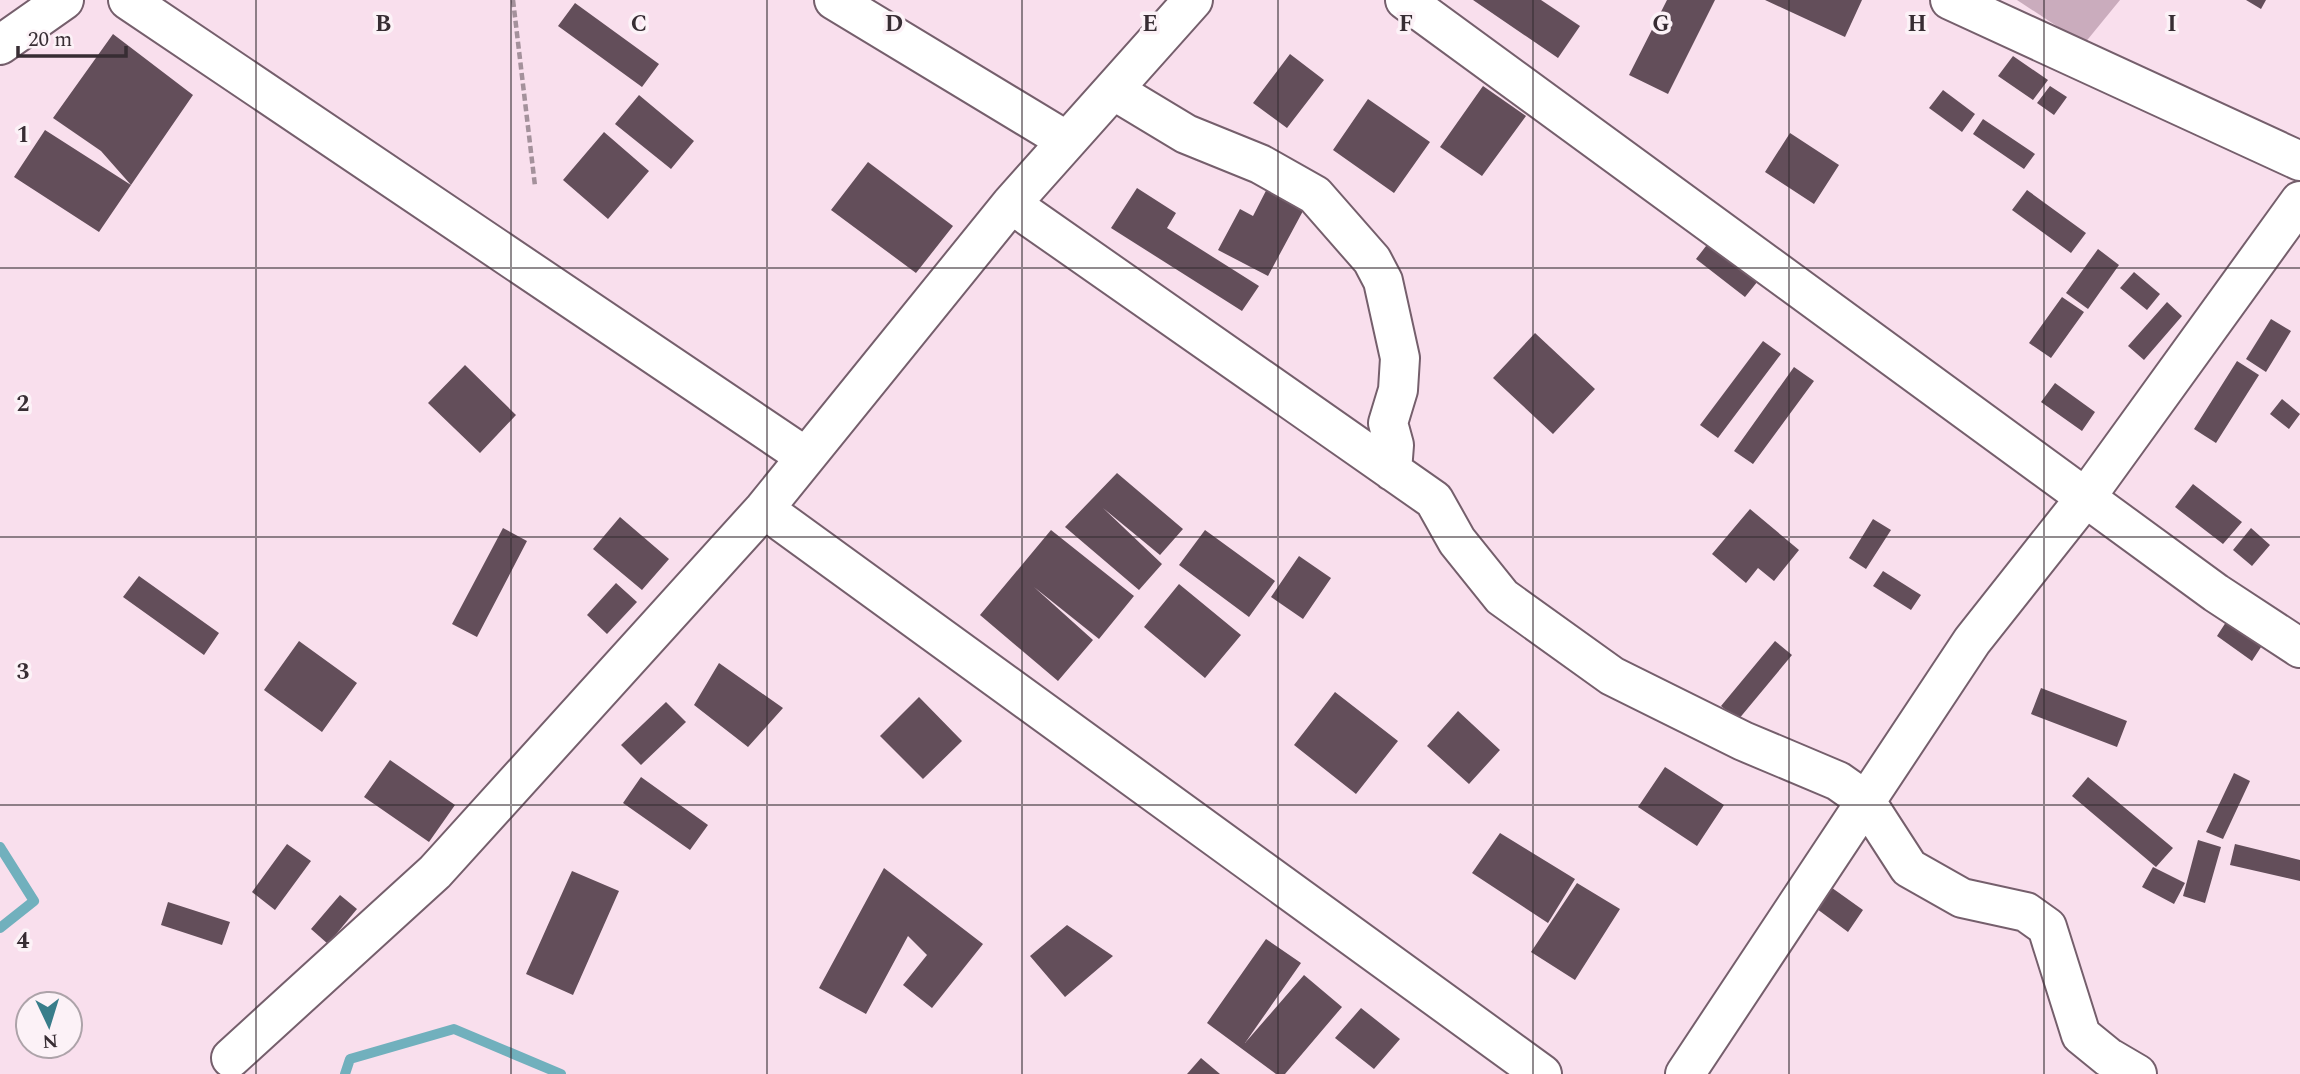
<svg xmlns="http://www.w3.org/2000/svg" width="2300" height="1074" font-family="Spectral,serif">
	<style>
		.green { fill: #caacbd }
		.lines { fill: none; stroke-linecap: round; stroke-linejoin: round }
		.stream { stroke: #71b0bd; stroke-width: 10 }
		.building { fill: #634e5a }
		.minor-casing { stroke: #755f6c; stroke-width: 42 }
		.path { stroke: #a4919b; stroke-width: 4.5; stroke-dasharray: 7 3.5; stroke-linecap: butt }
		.minor { stroke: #fff; stroke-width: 38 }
		.grid { fill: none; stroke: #372d33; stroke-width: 2; stroke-opacity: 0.55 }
		.grid-label { font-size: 23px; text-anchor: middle; font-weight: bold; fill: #372d33; stroke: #fcf2f7; stroke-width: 7; stroke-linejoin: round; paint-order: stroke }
	</style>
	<rect width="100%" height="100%" fill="#f9dfed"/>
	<path class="green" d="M2017,0H2120L2084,44Z"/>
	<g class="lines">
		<path class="stream" d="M0,847L34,901L0,928
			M345,1074L350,1059L454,1029L561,1074"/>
	</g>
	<path class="building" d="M1473,0H1541L1580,26L1558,58Z
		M1667,0H1715L1668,94L1629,75Z
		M1765,0H1862L1845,37Z
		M2246,0H2266L2261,9Z
		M575,3L659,64L642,87L558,26Z
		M113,34L193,95L131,185L101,151L53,118Z
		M1290,54L1324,80L1287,128L1253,103Z
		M2013,56L2048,80L2033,100L1998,76Z
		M1483,86L1526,116L1482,176L1440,147Z
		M2050,86L2067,97L2054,115L2037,103Z
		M1943,90L1975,114L1962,132L1929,108Z
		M639,95L694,141L671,169L615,124Z
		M1368,99L1430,142L1394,193L1333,150Z
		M1983,119L2035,154L2024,169L1973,134Z
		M45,130L131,185L99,232L14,177Z
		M604,132L649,171L608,219L563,180Z
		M1790,133L1839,165L1814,204L1765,172Z
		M868,162L953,226L916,273L831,210Z
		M1273,177L1310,198L1268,276L1218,250L1240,209L1253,216Z
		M1137,188L1176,213L1167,228L1259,286L1242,311L1111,228Z
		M2027,190L2086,233L2071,253L2012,210Z
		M1713,237L1762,276L1745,297L1696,259Z
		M2098,249L2119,265L2088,309L2066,293Z
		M2134,272L2160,294L2147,310L2120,288Z
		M2062,297L2084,312L2051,358L2029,343Z
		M2167,302L2182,316L2144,360L2128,346Z
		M2271,319L2291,331L2266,372L2246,359Z
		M1535,333L1595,389L1553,434L1493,378Z
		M1763,341L1781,354L1718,438L1700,425Z
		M2237,361L2259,375L2216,443L2194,429Z
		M465,365L516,415L480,453L428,403Z
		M1794,367L1814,381L1753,464L1734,451Z
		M2055,383L2095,412L2082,431L2041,402Z
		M2282,399L2300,414L2289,429L2270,414Z
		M1117,473L1183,529L1160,555L1103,508L1162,564L1139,590L1065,527Z
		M2193,484L2242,522L2223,544L2175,507Z
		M1750,509L1799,550L1774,581L1758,568L1746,583L1712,554Z
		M620,517L669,559L642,590L593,549Z
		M1873,519L1891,530L1866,569L1849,558Z
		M503,528L527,541L477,637L452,624Z
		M2251,528L2270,545L2252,566L2233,550Z
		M1051,530L1134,596L1099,639L1034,587L1093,640L1058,681L980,615Z
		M1205,530L1275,581L1249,617L1179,565Z
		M1299,556L1331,578L1303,619L1271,597Z
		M1883,571L1921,595L1911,610L1873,586Z
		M139,576L219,633L204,655L123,597Z
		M616,583L637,602L607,634L587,615Z
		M1179,584L1241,635L1205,678L1144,627Z
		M2228,619L2263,644L2252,661L2217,636Z
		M299,641L357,683L322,732L264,690Z
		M1775,641L1792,655L1738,720L1721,706Z
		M719,663L783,708L748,747L694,705Z
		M2041,688L2127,721L2117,747L2031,714Z
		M1335,692L1398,741L1356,794L1294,745Z
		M919,697L962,741L923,779L880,736Z
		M666,702L686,722L641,765L621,745Z
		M1458,711L1500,750L1469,784L1427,746Z
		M390,760L455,805L429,842L364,797Z
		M1665,767L1724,805L1697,846L1638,807Z
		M2234,773L2250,781L2223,839L2206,832Z
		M641,777L708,825L690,850L623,803Z
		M2088,777L2173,848L2156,867L2072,796Z
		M1500,833L1575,879L1548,923L1472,873Z
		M2198,840L2221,847L2205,903L2183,896Z
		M287,844L311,861L275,910L252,892Z
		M2235,844L2300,860V881L2230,865Z
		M2153,867L2185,883L2174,904L2142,887Z
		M884,868L983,944L932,1008L903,985L927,955L908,936L866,1014L819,988Z
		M572,871L619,891L573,995L526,974Z
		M1577,883L1620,909L1575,980L1531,952Z
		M1828,885L1863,910L1848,932L1813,906Z
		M340,895L357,909L328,944L311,929Z
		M168,902L230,922L222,945L161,925Z
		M1067,925L1113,956L1065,997L1030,956Z
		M1266,939L1301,963L1245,1043L1304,975L1342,1007L1285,1074H1276L1207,1023Z
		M1361,1008L1400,1039L1374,1069L1335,1038Z
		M1201,1058L1220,1074H1187Z"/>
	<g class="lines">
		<defs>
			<path id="minor" d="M128,0L806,457
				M834,0L1067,141
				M1405,0L2216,593L2300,648
				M1950,0L2300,161
				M0,45L64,0
				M1113,90L1186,134L1260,164L1315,195L1372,260L1383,281L1400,358L1398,390L1388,423L1394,445L1392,471
				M1011,204L1434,500L1457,541L1502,597L1612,676L1743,741L1838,781L1865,800L1909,868L1962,898L2026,912L2047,927L2081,1035L2108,1057L2137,1074
				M764,509L1542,1074
				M231,1058L435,872L764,509L1011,204L1193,0
				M1685,1074L1972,641L2086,497L2300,201"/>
		</defs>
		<use href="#minor" class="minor-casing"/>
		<path class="path" d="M513,0L535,186"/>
		<use href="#minor" class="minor"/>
	</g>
	<path class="grid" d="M256,0V1074M511,0V1074M767,0V1074M1022,0V1074M1278,0V1074M1533,0V1074M1789,0V1074M2044,0V1074M0,268H2300M0,537H2300M0,805H2300"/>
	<g class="grid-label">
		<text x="383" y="31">B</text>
		<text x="639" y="31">C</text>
		<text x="894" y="31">D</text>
		<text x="1150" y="31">E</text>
		<text x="1406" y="31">F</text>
		<text x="1661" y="31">G</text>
		<text x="1917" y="31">H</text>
		<text x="2172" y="31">I</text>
		<text x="23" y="142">1</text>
		<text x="23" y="411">2</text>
		<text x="23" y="679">3</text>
		<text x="23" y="948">4</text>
	</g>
	<g transform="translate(49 1025) rotate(176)"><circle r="33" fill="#fcf2f7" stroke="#ada3a9" stroke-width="2"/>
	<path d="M0-5L12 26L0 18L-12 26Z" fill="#387d8a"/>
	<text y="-10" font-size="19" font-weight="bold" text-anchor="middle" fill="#372d33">N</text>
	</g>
	<path d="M18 46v10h108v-10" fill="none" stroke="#372d33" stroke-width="3.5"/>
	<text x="28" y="46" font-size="21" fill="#372d33" stroke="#fcf2f7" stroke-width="5" paint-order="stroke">20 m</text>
</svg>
